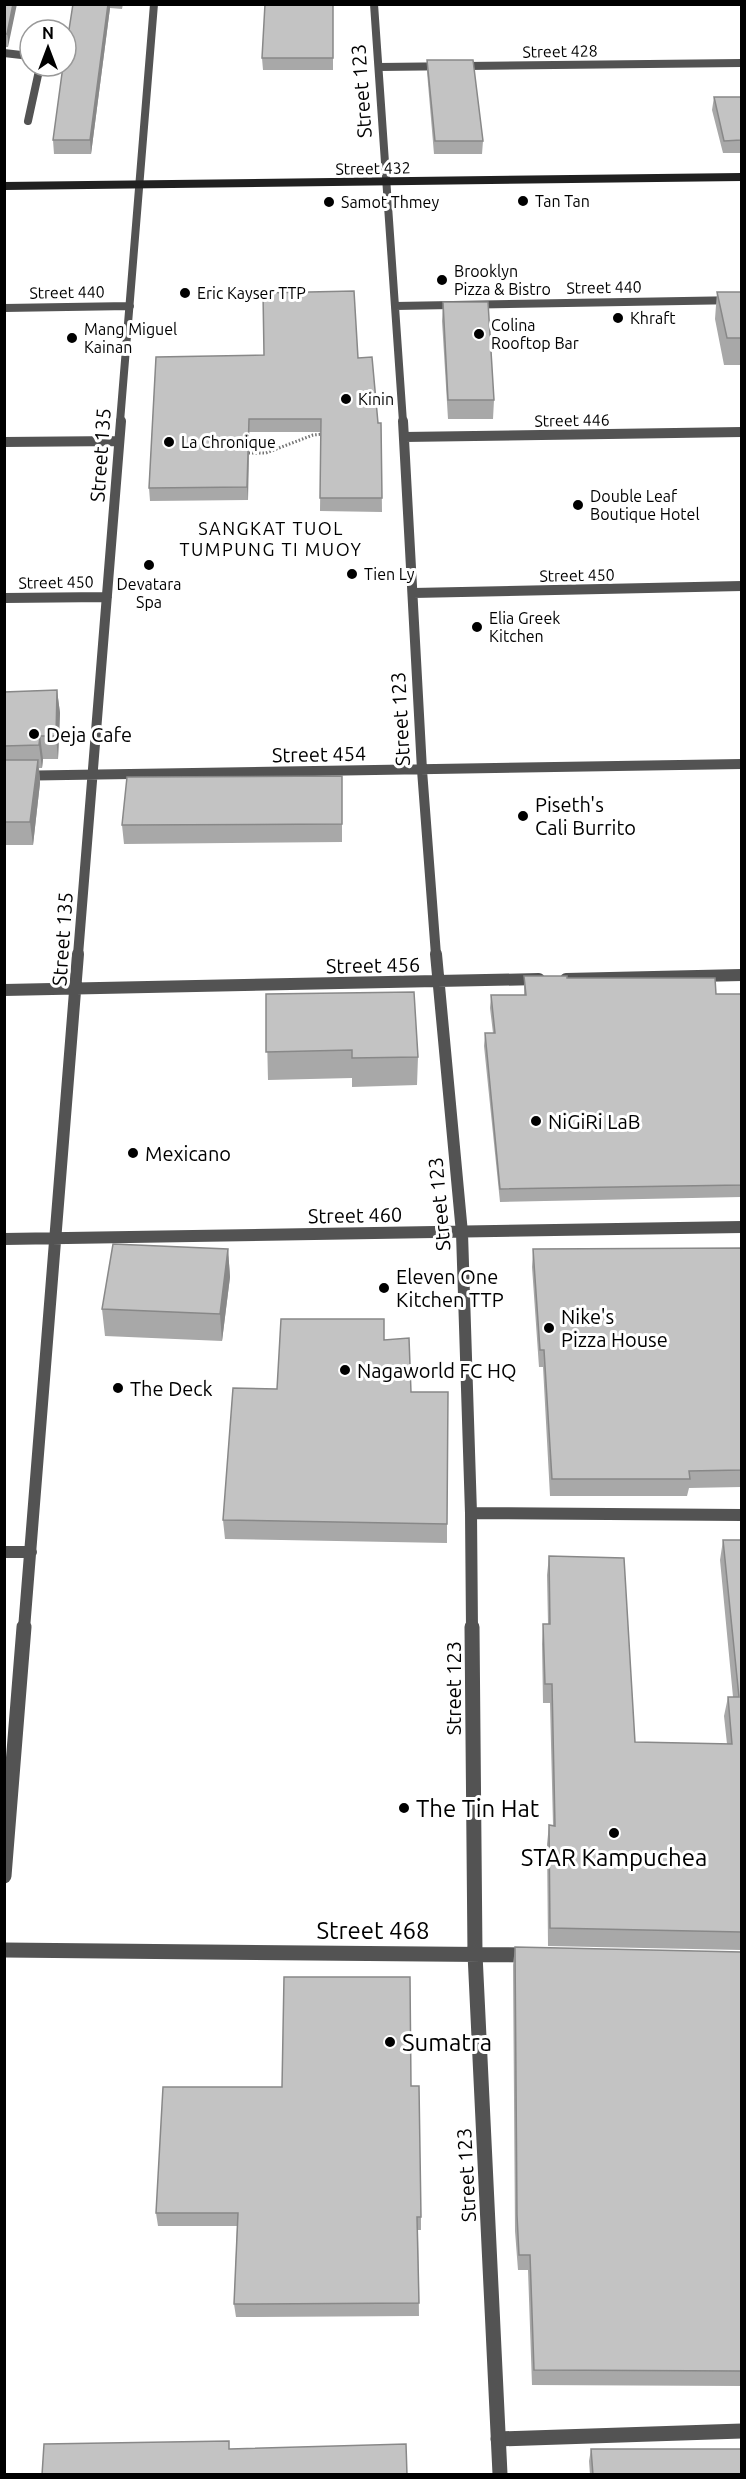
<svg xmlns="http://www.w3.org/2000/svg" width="746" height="2479" font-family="Ubuntu,sans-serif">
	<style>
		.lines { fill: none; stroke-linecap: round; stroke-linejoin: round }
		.path { stroke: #757575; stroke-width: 3; stroke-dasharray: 1.5 2; stroke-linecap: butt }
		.lane-far1 { stroke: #535353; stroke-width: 8 }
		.lane { stroke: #535353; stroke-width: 15 }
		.street-far3 { stroke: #535353; stroke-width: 8 }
		.street-far2 { stroke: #535353; stroke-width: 10 }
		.street-far1 { stroke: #535353; stroke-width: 12 }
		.street { stroke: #535353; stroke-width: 15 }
		.secondary { stroke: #202020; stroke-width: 8 }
		.wall { fill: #a8a8a8 }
		.shaded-wall { fill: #888 }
		.building { fill: #c3c3c3; stroke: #888; stroke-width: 1.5 }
		.poi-dot { fill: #000; stroke: #fff; stroke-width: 2 }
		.labels { text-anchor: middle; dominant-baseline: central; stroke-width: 6; stroke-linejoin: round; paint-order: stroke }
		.far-street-label { font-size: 16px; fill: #000; stroke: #fff }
		.far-poi-label { font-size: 16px; fill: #000; stroke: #fff; text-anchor: start }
		.far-quarter-label { font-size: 18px; letter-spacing: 1.5px; fill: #000; stroke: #fff }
		.street-label { font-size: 20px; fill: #000; stroke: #fff }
		.poi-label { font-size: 20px; fill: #000; stroke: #fff; text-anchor: start }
		.near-poi-label { font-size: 24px; fill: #000; stroke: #fff; text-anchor: start }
		.near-street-label { font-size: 24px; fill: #000; stroke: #fff }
	</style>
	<rect width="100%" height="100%" fill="#fff"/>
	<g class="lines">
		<path class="path" d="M245,453H266L313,435L324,434"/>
		<path class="lane-far1" d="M4,53L30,56
			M28,121L40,66"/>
		<path class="lane" d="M498,2439L742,2431"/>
		<path class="street-far3" d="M374,4L403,422
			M379,67L742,63
			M395,306L742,300
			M4,308L130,306
			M120,422L154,4"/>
		<path class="street-far2" d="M403,421L422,770L436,955
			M404,437L742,432
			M4,442L119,441
			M413,593L742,586
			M4,598L107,597
			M4,776L742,764
			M78,955L121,421"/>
		<path class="street-far1" d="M436,954L462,1233L471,1513L472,1629
			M566,979L742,975
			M4,990L539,979
			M4,1239L742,1227
			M471,1513L742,1515
			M4,1552H31
			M24,1629L78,954"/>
		<path class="street" d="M472,1627L475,1954L500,2474
			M4,1876L24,1627
			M4,1950L528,1955"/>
		<path class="secondary" d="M4,186L742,177"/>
	</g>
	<path class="wall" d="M4,4L8,47H5L6,59L4,67Z
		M73,4H123L122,9L110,8L91,154H54L53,140Z
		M333,4V70H263L262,58Z
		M427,60L483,141L482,154H434L427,72Z
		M714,97H741V153H723L712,110Z
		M717,292H741V365H724L715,319Z
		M443,302L494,400L493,419H448L442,321Z
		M156,357L358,358L378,423H381L382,512L320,511L321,432H249L248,500L150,501L149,488Z
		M57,690L60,713L58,759H43L42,768H39L40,783L33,845H4V692Z
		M342,776V842L124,844L122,825Z
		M524,976L567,978L716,994H741V1197L500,1202L484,1046L485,1033H493L490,1008L491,995H524Z
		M266,994L418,1057L417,1085L352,1087V1078L268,1080Z
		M741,1248V1487L689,1488L687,1496H550L543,1367H539L532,1267L533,1249Z
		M228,1249L230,1277L222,1341L105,1336L102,1309Z
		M384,1340L411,1392L447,1524V1543L225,1539L223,1520L277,1389Z
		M723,1540H741V1950L548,1946L547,1844L549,1825H553L550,1703H543L542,1644L543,1624H548L547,1575L549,1556L635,1742L727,1744L724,1716L728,1697H733L720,1560Z
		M515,1947L741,1952V2386L532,2385L528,2270H518L515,2231L513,1965Z
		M411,2086L421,2217V2230H418L419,2316L236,2317L234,2304L237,2226H158L156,2213Z
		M591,2449L741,2475H590L589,2461Z"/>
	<path class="shaded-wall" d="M13,4H17L8,47L7,34Z
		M108,4H110V8L91,154L90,140Z
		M5,46L6,59L4,67Z
		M249,419V432L248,500L247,487Z
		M57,690L60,713L58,759L56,736Z
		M40,736L43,759L42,768L39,745Z
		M38,760L40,783L33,845L30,822Z
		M228,1249L230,1277L222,1341L220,1314Z"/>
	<path class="building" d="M4,4H13L7,34H4Z
		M73,4H108L90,140H53L63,66H66V49Z
		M265,4H333V58H262Z
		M427,60H473L483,141H435Z
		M714,97H741V140L724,141Z
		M354,291L358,358L372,357L378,423H381L382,498H320L321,419H249L247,487L149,488L156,357L264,355L263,293Z
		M717,292H741V338H727Z
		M443,302H488L494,400H448Z
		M57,690L56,736H40L39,745L4,746V692Z
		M4,760H38L30,822H4Z
		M342,776V824L122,825L127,777Z
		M524,976H567V978H715L716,994H741V1185L500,1189L485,1033H495L491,995H526Z
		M414,992L418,1057L352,1058V1050L266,1052V994Z
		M113,1244L228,1249L220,1314L102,1309Z
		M741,1248V1470L689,1471L690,1479H552L544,1350H540L533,1249Z
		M281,1319H384V1340L409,1338L411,1392H448L447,1524L223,1520L233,1388L277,1389Z
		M723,1540H741V1932L550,1928L549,1825L555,1826L552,1684H545L543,1624H550L549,1556L624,1558L635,1742L732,1744L728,1697H739Z
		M515,1947L741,1952V2371L534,2370L530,2255H519L517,2215Z
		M284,1977H410L411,2086H419L421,2217H417L419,2303L234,2304L238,2213H156L163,2087H282Z
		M229,2441V2449L406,2444L407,2475H42L44,2444Z
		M591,2449H741V2475H593Z"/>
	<g class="poi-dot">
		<circle cx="523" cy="201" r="6"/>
		<circle cx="329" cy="202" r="6"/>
		<circle cx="442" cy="280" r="6"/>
		<circle cx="185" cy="293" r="6"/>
		<circle cx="618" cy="318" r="6"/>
		<circle cx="479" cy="334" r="6"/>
		<circle cx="72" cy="338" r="6"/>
		<circle cx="346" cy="399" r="6"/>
		<circle cx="169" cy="442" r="6"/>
		<circle cx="578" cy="505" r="6"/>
		<circle cx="149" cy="565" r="6"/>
		<circle cx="352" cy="574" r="6"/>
		<circle cx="477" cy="627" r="6"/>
		<circle cx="34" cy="734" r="6"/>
		<circle cx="523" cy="816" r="6"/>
		<circle cx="536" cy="1121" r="6"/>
		<circle cx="133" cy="1153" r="6"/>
		<circle cx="384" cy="1288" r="6"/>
		<circle cx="549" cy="1328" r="6"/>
		<circle cx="345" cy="1370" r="6"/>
		<circle cx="118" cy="1388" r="6"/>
		<circle cx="404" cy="1808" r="6"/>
		<circle cx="614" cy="1833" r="6"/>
		<circle cx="390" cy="2042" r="6"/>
	</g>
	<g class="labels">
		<g class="far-street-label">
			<text transform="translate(560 51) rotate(-1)">Street 428</text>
			<text transform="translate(373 168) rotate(-1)">Street 432</text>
			<text transform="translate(604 287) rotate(-1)">Street 440</text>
			<text transform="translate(67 292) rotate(-1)">Street 440</text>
			<text transform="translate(572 420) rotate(-1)">Street 446</text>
			<text transform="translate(577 575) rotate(-1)">Street 450</text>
			<text transform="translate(56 582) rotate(-1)">Street 450</text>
		</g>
		<g class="far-poi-label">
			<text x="535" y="201">Tan Tan</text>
			<text x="341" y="202">Samot Thmey</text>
			<text x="454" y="271">Brooklyn<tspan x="454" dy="18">Pizza &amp; Bistro</tspan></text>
			<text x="197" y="293">Eric Kayser TTP</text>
			<text x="630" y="318">Khraft</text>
			<text x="491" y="325">Colina<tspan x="491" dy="18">Rooftop Bar</tspan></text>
			<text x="84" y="329">Mang Miguel<tspan x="84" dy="18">Kainan</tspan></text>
			<text x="358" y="399">Kinin</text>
			<text x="181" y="442">La Chronique</text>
			<text x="590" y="496">Double Leaf<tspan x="590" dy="18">Boutique Hotel</tspan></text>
			<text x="364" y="574">Tien Ly</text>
			<text x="149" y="584" text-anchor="middle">Devatara<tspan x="149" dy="18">Spa</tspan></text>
			<text x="489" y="618">Elia Greek<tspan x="489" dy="18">Kitchen</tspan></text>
		</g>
		<g class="far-quarter-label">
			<text x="271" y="528">SANGKAT TUOL<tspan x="271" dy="21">TUMPUNG TI MUOY</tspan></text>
		</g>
		<g class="street-label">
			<text transform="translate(361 91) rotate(-94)">Street 123</text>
			<text transform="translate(100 455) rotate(-86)">Street 135</text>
			<text transform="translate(400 719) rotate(-93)">Street 123</text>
			<text transform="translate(319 754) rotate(-1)">Street 454</text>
			<text transform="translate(62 939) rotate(-86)">Street 135</text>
			<text transform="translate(373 965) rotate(-1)">Street 456</text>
			<text transform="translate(439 1204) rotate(-95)">Street 123</text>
			<text transform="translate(355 1215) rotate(-1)">Street 460</text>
			<text transform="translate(453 1688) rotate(-90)">Street 123</text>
			<text transform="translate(466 2175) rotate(-93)">Street 123</text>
		</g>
		<g class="poi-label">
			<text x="46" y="734">Deja Cafe</text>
			<text x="535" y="804">Piseth's<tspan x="535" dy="23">Cali Burrito</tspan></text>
			<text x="548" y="1121">NiGiRi LaB</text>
			<text x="145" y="1153">Mexicano</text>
			<text x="396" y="1276">Eleven One<tspan x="396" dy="23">Kitchen TTP</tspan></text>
			<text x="561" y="1316">Nike's<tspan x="561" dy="23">Pizza House</tspan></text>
			<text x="357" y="1370">Nagaworld FC HQ</text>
			<text x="130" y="1388">The Deck</text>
		</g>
		<g class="near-poi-label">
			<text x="416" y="1808">The Tin Hat</text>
			<text x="614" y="1857" text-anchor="middle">STAR Kampuchea</text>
			<text x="402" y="2042">Sumatra</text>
		</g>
		<g class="near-street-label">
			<text x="373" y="1930">Street 468</text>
		</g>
	</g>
	<rect width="746" height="2479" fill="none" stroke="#000000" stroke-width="12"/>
	<g transform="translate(48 48)"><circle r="28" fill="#ffffff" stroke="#999999" stroke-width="1.5"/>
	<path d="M0-4.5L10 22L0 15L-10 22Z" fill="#000000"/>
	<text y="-9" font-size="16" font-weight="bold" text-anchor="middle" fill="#000000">N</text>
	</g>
</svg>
